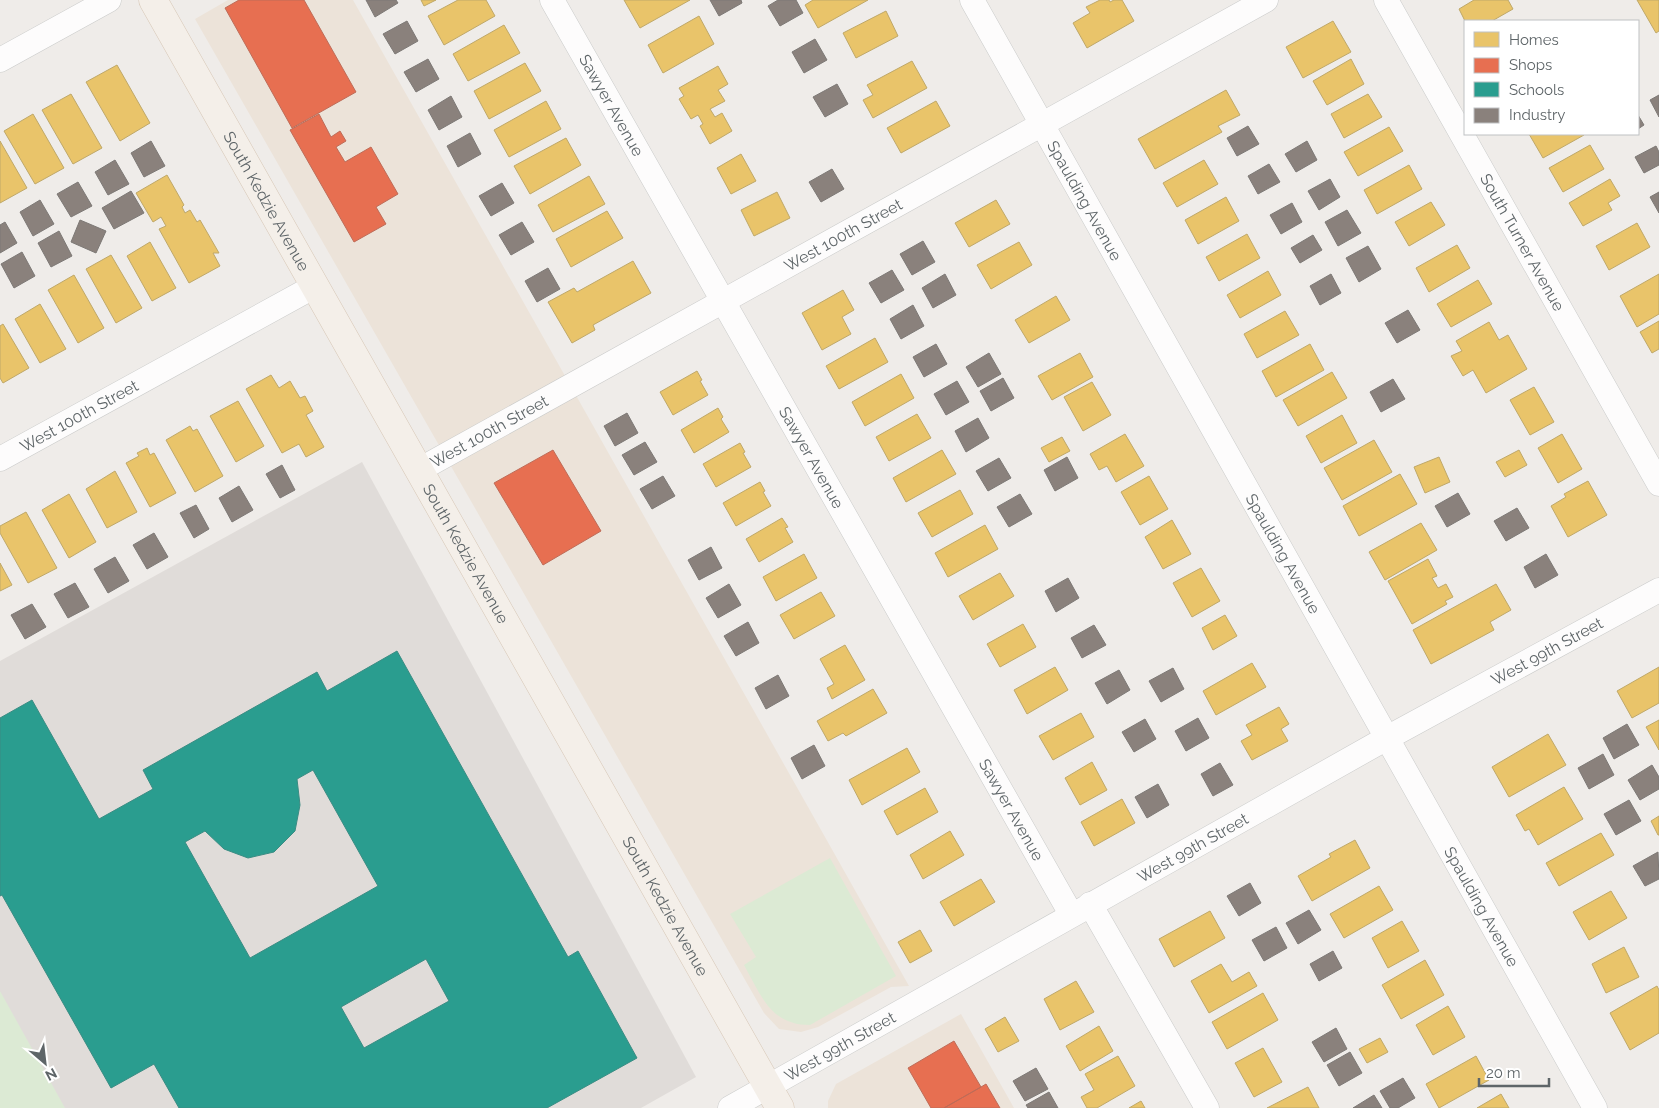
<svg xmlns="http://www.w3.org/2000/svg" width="1659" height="1108" font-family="Raleway,sans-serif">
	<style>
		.commercial { fill: #ece3d9 }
		.education { fill: #e0dcd9 }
		.green { fill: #dcead4 }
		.homes { fill: #e9c46a; stroke: #bfa869 }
		.shops { fill: #e76f51; stroke: #be6c58 }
		.schools { fill: #2a9d8f; stroke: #3a8c83; fill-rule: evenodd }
		.industry { fill: #8a817c; stroke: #7d7976 }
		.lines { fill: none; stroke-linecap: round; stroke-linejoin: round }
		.minor-casing { stroke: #cacbca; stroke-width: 25 }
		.major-casing { stroke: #d7c7b6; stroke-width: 29 }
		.minor { stroke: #fdfcfc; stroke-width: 24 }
		.major { stroke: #f4efe9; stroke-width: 28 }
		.labels { text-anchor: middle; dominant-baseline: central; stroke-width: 5; stroke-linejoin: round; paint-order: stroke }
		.street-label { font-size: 16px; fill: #5e6568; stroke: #fff }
	</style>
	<rect width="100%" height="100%" fill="#efece9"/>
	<path class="commercial" d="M228,0H353L909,986L891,987L818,1027L801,1032L779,1029L764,1013L195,19Z
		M961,1014L1014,1108H828V1101L836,1084Z"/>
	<path class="education" d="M362,462L696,1077L641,1108H0V661Z"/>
	<path class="green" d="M830,858L896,976L810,1025C770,1025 761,995 744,965L756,957L730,914Z
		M0,991L65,1108H0Z"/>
	<path class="homes" d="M421,0H436L424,6Z
		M458,0H486L495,16L444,45L428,16Z
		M624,0H690L640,28Z
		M813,0H868L818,28L805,5Z
		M1100,0H1109L1110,2L1114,0H1122L1134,21L1087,48L1073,23L1090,13L1086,7Z
		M1474,0H1508L1513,9L1492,21H1465L1459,9Z
		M1637,0H1659V31L1656,33Z
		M886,11L898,36L856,58L843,33Z
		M699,16L714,44L663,73L648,45Z
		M1333,21L1351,52L1303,78L1286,47Z
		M504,25L520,53L468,81L453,54Z
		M1351,59L1364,84L1327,105L1313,81Z
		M912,61L927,88L873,118L863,100L873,95L867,85Z
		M525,63L541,91L489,119L474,91Z
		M117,65L150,123L120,141L86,82Z
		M718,66L728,84L718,90L725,101L710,109L715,117L722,113L732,131L710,144L700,126L703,124L698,115L691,119L679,99L684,96L679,88Z
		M1226,90L1240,115L1218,126L1222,132L1155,169L1138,139Z
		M71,94L102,148L73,164L42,110Z
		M1368,94L1382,117L1344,138L1331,114Z
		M546,101L561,129L509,157L494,130Z
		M936,101L950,126L901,153L887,128Z
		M33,114L64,168L35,184L4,131Z
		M1389,127L1403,151L1358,176L1344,152Z
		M1529,134H1583L1584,135L1543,158Z
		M566,138L581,165L530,194L514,166Z
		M0,141L27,188L0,203Z
		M1590,145L1604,169L1563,192L1549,168Z
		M741,154L756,181L731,194L717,168Z
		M1204,160L1218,184L1177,207L1163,183Z
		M1409,165L1422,189L1377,214L1364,190Z
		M167,175L184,205L182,207L185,213L190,210L197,222L200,220L219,253H213L220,266L189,283L159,229L166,226L161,217L153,222L136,193Z
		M589,176L605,204L553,232L538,205Z
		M1610,179L1620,196L1608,203L1612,210L1583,226L1569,203Z
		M777,192L790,218L754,236L741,210Z
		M1226,197L1239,221L1198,244L1185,220Z
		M996,200L1010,224L969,247L955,223Z
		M1431,202L1445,225L1409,246L1395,222Z
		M607,211L623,238L571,267L556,239Z
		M1637,223L1650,247L1609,270L1596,246Z
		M1247,234L1260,258L1219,281L1206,257Z
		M150,242L176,288L152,301L127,256Z
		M1019,242L1032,265L991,289L977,265Z
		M1457,245L1470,268L1429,292L1416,268Z
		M111,255L142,308L116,323L86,269Z
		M633,261L651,293L593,325L595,330L572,343L548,302L574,288L577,292Z
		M1268,271L1281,295L1240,318L1227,295Z
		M1659,274V314L1637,327L1620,296Z
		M74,275L104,328L78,343L48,290Z
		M1478,280L1492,304L1451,327L1437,304Z
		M843,290L854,310L842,317L851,334L822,350L802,313Z
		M1056,296L1070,320L1029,343L1015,320Z
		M40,304L66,349L40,363L15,319Z
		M1285,311L1299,335L1257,358L1244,334Z
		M1659,321V349L1652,353L1640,332Z
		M1489,322L1499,340L1508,335L1527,369L1486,393L1473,370L1463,376L1451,356L1462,351L1456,341Z
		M3,324L29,368L3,383L0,378V326Z
		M875,338L888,362L839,389L826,366Z
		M1310,344L1324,370L1276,397L1262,371Z
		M1080,353L1093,377L1052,400L1038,376Z
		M697,371L702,380L700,381L708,395L673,415L660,392Z
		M1332,372L1347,398L1298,426L1283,400Z
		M901,374L914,398L865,426L852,402Z
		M271,375L279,388L290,381L300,398L305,396L313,411L306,415L324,447L306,457L299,444L282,453L246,389Z
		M1092,382L1111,415L1083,431L1064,397Z
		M1534,387L1554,422L1530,435L1510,400Z
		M238,401L264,446L236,462L210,416Z
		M718,408L723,417L721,419L729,432L694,453L681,430Z
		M917,414L931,438L889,461L876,437Z
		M1342,415L1357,443L1321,463L1306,436Z
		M190,426L193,431L197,429L223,476L195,492L166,440Z
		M1125,434L1144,466L1116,482L1107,466L1099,470L1090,454Z
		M1562,434L1582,469L1558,483L1538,448Z
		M1062,437L1070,451L1049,462L1041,448Z
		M1374,440L1392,472L1342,500L1324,468Z
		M740,443L745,452L743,453L751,467L716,487L703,464Z
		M147,448L150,455L154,453L176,493L150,507L126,463L139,456L137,453Z
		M942,450L956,474L906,502L893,478Z
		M1519,450L1527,465L1505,477L1496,462Z
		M1439,457L1450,482L1425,493L1414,467Z
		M115,471L137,512L107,528L86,489Z
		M1400,474L1417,504L1359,536L1343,506Z
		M1149,476L1168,509L1140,525L1121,492Z
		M1588,481L1607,515L1568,537L1551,506L1566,497L1564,494Z
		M760,482L765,491L763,492L771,506L736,526L723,503Z
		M960,490L973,514L932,537L918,513Z
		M69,494L96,542L69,558L42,510Z
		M26,512L57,568L28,583L0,533V526Z
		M782,518L788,527L785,528L793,542L759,562L746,539Z
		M1172,520L1191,554L1163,569L1145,537Z
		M1421,523L1437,550L1385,580L1369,552Z
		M985,525L998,549L948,577L935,553Z
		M804,554L817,578L776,601L763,577Z
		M1428,559L1437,576L1432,578L1438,588L1446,584L1453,597L1445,601L1447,604L1412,624L1388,581Z
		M0,563L12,585L0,591Z
		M1201,568L1220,601L1192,617L1173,583Z
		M1000,573L1014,596L973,620L959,596Z
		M1496,584L1511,610L1490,622L1494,630L1431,664L1413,630Z
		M821,592L835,616L794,639L780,615Z
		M1225,615L1237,636L1213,650L1202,628Z
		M1023,624L1036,647L1000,667L987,644Z
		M845,645L865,680L832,699L827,688L834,684L820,659Z
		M1252,663L1266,687L1216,715L1203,691Z
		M1055,667L1068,690L1027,714L1014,690Z
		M1659,667V703L1632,718L1617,691Z
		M873,689L887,713L846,736L843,733L828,741L817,721Z
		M1279,707L1289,724L1281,729L1288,741L1252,760L1241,741L1252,735L1246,725Z
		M1081,713L1094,737L1053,760L1039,736Z
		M1659,720V750L1646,727Z
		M1548,734L1566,765L1509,797L1492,767Z
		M907,748L920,772L862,805L849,780Z
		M1092,762L1107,790L1080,805L1065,778Z
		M1564,787L1583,819L1538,845L1529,829L1525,831L1516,815Z
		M925,788L938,812L897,835L884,811Z
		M1122,799L1135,823L1094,846L1081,822Z
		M1659,816V835H1658L1651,821Z
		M950,831L964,855L923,879L910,855Z
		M1601,833L1614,855L1559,886L1546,863Z
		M1355,840L1370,868L1312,901L1298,876L1331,857L1329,854Z
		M981,879L995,902L954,926L940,902Z
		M1379,886L1393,910L1344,938L1330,914Z
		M1611,891L1627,918L1589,940L1573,912Z
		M1210,911L1225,938L1174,967L1159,939Z
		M1402,921L1419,951L1388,968L1372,938Z
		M920,930L932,951L910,963L898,942Z
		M1624,947L1639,977L1606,993L1592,964Z
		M1425,960L1444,995L1401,1019L1382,985Z
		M1221,964L1232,982L1249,972L1257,986L1209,1013L1191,981Z
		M1076,981L1094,1012L1060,1030L1044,999Z
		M1657,986L1659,990V1033L1630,1050L1610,1013Z
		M1263,993L1278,1020L1227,1049L1212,1022Z
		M1448,1006L1465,1037L1433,1055L1416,1025Z
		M1005,1017L1019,1041L998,1052L985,1029Z
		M1099,1026L1113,1051L1080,1071L1066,1046Z
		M1380,1038L1388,1052L1367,1063L1359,1049Z
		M1263,1048L1282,1082L1254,1097L1235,1063Z
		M1118,1056L1135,1086L1097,1108H1087L1081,1097L1094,1090L1085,1074Z
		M1476,1056L1489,1080L1439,1108L1426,1084Z
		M1308,1087L1319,1108H1267Z
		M1501,1094L1509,1108H1477Z
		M1141,1101L1145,1108H1129Z"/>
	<path class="shops" d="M239,0H304L356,92L292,128L225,8Z
		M319,114L331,137L340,131L346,141L336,147L345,162L371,147L398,194L376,207L386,224L354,242L290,130Z
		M553,450L601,531L543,565L494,483Z
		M954,1041L981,1087L944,1108H931L908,1068Z
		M986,1084L1000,1108H944L981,1087Z"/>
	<path class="schools" d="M397,651L568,957L578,951L637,1058L547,1108H179L154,1064L111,1088L2,895L0,896V718L32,700L99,819L153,789L143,770L317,672L327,691ZM313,770L378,886L250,958L185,842L205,831L224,849L248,858L274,852L295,831L300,805L297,779ZM426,959L449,1001L364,1048L341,1007Z"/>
	<path class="industry" d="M366,0H396L398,3L375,17Z
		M710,0H741L742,3L719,16Z
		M778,0H796L803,13L780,26L768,6Z
		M407,21L418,41L395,54L383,34Z
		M815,39L827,60L804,73L792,52Z
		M428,59L439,79L416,92L404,72Z
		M837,84L848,104L825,117L813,97Z
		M1659,95V117L1650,100Z
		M451,96L462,117L439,130L428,110Z
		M1638,115L1644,125L1638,129Z
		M1248,126L1259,144L1237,156L1227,138Z
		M470,133L481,154L458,167L447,146Z
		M151,141L165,166L144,177L131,153Z
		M1307,141L1317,160L1296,172L1285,154Z
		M1656,146L1659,152V165L1644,173L1635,157Z
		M115,160L129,184L108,195L95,172Z
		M1269,164L1280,182L1258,194L1248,176Z
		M832,169L844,189L821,202L809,182Z
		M1330,179L1340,197L1319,210L1308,191Z
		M78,182L92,206L71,217L57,194Z
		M502,183L514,203L491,216L479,196Z
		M131,191L144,213L114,229L102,208Z
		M1659,192V213L1650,197Z
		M40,200L54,224L33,236L20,212Z
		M1292,203L1302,222L1281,234L1270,215Z
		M1347,210L1361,233L1338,246L1325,222Z
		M80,220L106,231L96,253L71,242Z
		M5,222L17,243L0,253V225Z
		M522,222L534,242L511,255L499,235Z
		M59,231L72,256L51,267L38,243Z
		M1313,235L1322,250L1300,263L1291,248Z
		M923,241L935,262L912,275L900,254Z
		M1368,246L1381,269L1359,282L1346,258Z
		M22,252L35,276L14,288L1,264Z
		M548,268L560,289L537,302L525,281Z
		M892,270L904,290L881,303L869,283Z
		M945,274L956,295L933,308L922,288Z
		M1331,274L1341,293L1320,305L1310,286Z
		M913,305L924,326L901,339L890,319Z
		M1408,310L1420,330L1397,343L1385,323Z
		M936,344L947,364L924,377L913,357Z
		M989,353L1001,374L978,387L966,367Z
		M1003,378L1014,398L991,411L980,391Z
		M1393,379L1405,399L1381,412L1370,392Z
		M957,381L969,402L946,415L934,394Z
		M627,413L638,433L615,446L604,426Z
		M978,418L989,438L966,452L955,431Z
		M645,442L657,462L634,475L622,455Z
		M1067,457L1078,478L1055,491L1044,470Z
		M999,458L1011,478L988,491L976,471Z
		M282,465L295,490L280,498L266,474Z
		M663,476L675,496L652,509L640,489Z
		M239,486L253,510L232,522L219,498Z
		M1458,493L1470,514L1447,527L1435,506Z
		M1020,494L1032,514L1009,527L997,507Z
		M196,505L209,529L194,538L180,513Z
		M1517,508L1529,528L1506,541L1494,521Z
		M154,533L168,557L147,569L133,545Z
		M711,547L722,568L699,580L688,560Z
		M1546,554L1558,575L1535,588L1524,567Z
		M115,557L129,581L108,593L94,569Z
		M1068,578L1079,598L1056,612L1045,591Z
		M75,583L89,607L68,618L54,594Z
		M729,584L741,605L718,618L706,598Z
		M32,604L46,627L25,639L11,615Z
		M748,622L759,643L736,656L724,636Z
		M1094,625L1106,645L1082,658L1071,638Z
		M1173,668L1184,689L1161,702L1149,681Z
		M1119,670L1130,690L1107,704L1095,683Z
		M778,675L789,696L766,709L755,688Z
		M1198,718L1209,738L1186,751L1175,731Z
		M1145,719L1156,739L1134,752L1122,732Z
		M1627,724L1639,745L1614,759L1603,738Z
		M814,745L825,766L802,779L791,758Z
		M1603,754L1614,775L1589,789L1578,768Z
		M1220,763L1233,785L1213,796L1201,774Z
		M1652,765L1659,777V789L1640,800L1628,780Z
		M1158,784L1169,805L1147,818L1135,797Z
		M1629,800L1641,821L1616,835L1604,814Z
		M1658,852L1659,879L1645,886L1633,866Z
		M1250,883L1261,903L1239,916L1227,896Z
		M1309,910L1321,930L1298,944L1286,923Z
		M1276,927L1287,948L1264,961L1252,940Z
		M1333,951L1342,968L1319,981L1310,964Z
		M1336,1028L1347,1049L1324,1062L1312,1042Z
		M1350,1052L1362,1073L1339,1086L1327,1065Z
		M1036,1068L1048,1089L1025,1101L1013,1081Z
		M1403,1078L1415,1098L1398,1108H1390L1380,1091Z
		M1049,1092L1058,1108H1028L1026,1105Z
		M1374,1095L1382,1108H1353Z"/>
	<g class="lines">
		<defs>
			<g id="minor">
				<path id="s1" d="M552,0L1071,914"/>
				<path id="s2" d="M972,0L1595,1108"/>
				<path id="s3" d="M1386,0L1659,484"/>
				<path d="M0,60L109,0"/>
				<path id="s4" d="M0,459L315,286"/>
				<path id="s5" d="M419,470L1266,0"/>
				<path d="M1090,904L1207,1108"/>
				<path id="s6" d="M730,1108L1387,738L1659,590"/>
			</g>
			<g id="major">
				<path id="s7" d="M153,0L780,1108"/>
			</g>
		</defs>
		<use href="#minor" class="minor-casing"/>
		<use href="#major" class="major-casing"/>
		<use href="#minor" class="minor"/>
		<use href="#major" class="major"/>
	</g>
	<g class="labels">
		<g class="street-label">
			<text stroke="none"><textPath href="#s1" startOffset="121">Sawyer Avenue</textPath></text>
			<text stroke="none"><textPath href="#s2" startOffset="230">Spaulding Avenue</textPath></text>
			<text stroke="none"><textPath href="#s7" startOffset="231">South Kedzie Avenue</textPath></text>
			<text stroke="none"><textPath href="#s5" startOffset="485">West 100th Street</textPath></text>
			<text stroke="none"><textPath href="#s3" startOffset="278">South Turner Avenue</textPath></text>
			<text stroke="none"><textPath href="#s4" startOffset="90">West 100th Street</textPath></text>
			<text stroke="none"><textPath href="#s5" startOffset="80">West 100th Street</textPath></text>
			<text stroke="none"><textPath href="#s1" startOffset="526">Sawyer Avenue</textPath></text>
			<text stroke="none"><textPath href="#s7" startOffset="636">South Kedzie Avenue</textPath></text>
			<text stroke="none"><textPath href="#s2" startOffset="635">Spaulding Avenue</textPath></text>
			<text stroke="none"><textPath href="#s6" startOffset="936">West 99th Street</textPath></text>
			<text stroke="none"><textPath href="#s1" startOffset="931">Sawyer Avenue</textPath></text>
			<text stroke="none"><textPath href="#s6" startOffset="531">West 99th Street</textPath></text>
			<text stroke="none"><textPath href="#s7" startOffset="1041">South Kedzie Avenue</textPath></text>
			<text stroke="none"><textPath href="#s2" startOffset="1040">Spaulding Avenue</textPath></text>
			<text stroke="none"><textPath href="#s6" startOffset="126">West 99th Street</textPath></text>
		</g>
	</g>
	<rect x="1464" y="20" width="175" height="115" fill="#ffffff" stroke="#bfc1c3"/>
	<rect x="1474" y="32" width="25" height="15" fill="#e9c46a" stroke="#bfc1c3"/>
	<text x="1509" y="45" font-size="15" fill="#5e6568">Homes</text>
	<rect x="1474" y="58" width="25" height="15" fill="#e76f51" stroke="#bfc1c3"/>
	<text x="1509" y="70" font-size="15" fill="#5e6568">Shops</text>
	<rect x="1474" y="82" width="25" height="15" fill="#2a9d8f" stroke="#bfc1c3"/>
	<text x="1509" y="95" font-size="15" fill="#5e6568">Schools</text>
	<rect x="1474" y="108" width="25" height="15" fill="#8a817c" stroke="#bfc1c3"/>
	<text x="1509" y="120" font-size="15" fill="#5e6568">Industry</text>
	<g transform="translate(45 1063) rotate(152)" stroke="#ffffff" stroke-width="4" paint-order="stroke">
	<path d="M0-4L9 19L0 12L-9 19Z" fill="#5e6568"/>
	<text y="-8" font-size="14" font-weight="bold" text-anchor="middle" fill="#5e6568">N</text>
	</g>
	<path d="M1479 1078v8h70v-8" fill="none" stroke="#5e6568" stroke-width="2.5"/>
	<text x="1486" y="1078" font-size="15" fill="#5e6568" stroke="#ffffff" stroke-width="4" paint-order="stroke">20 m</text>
</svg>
